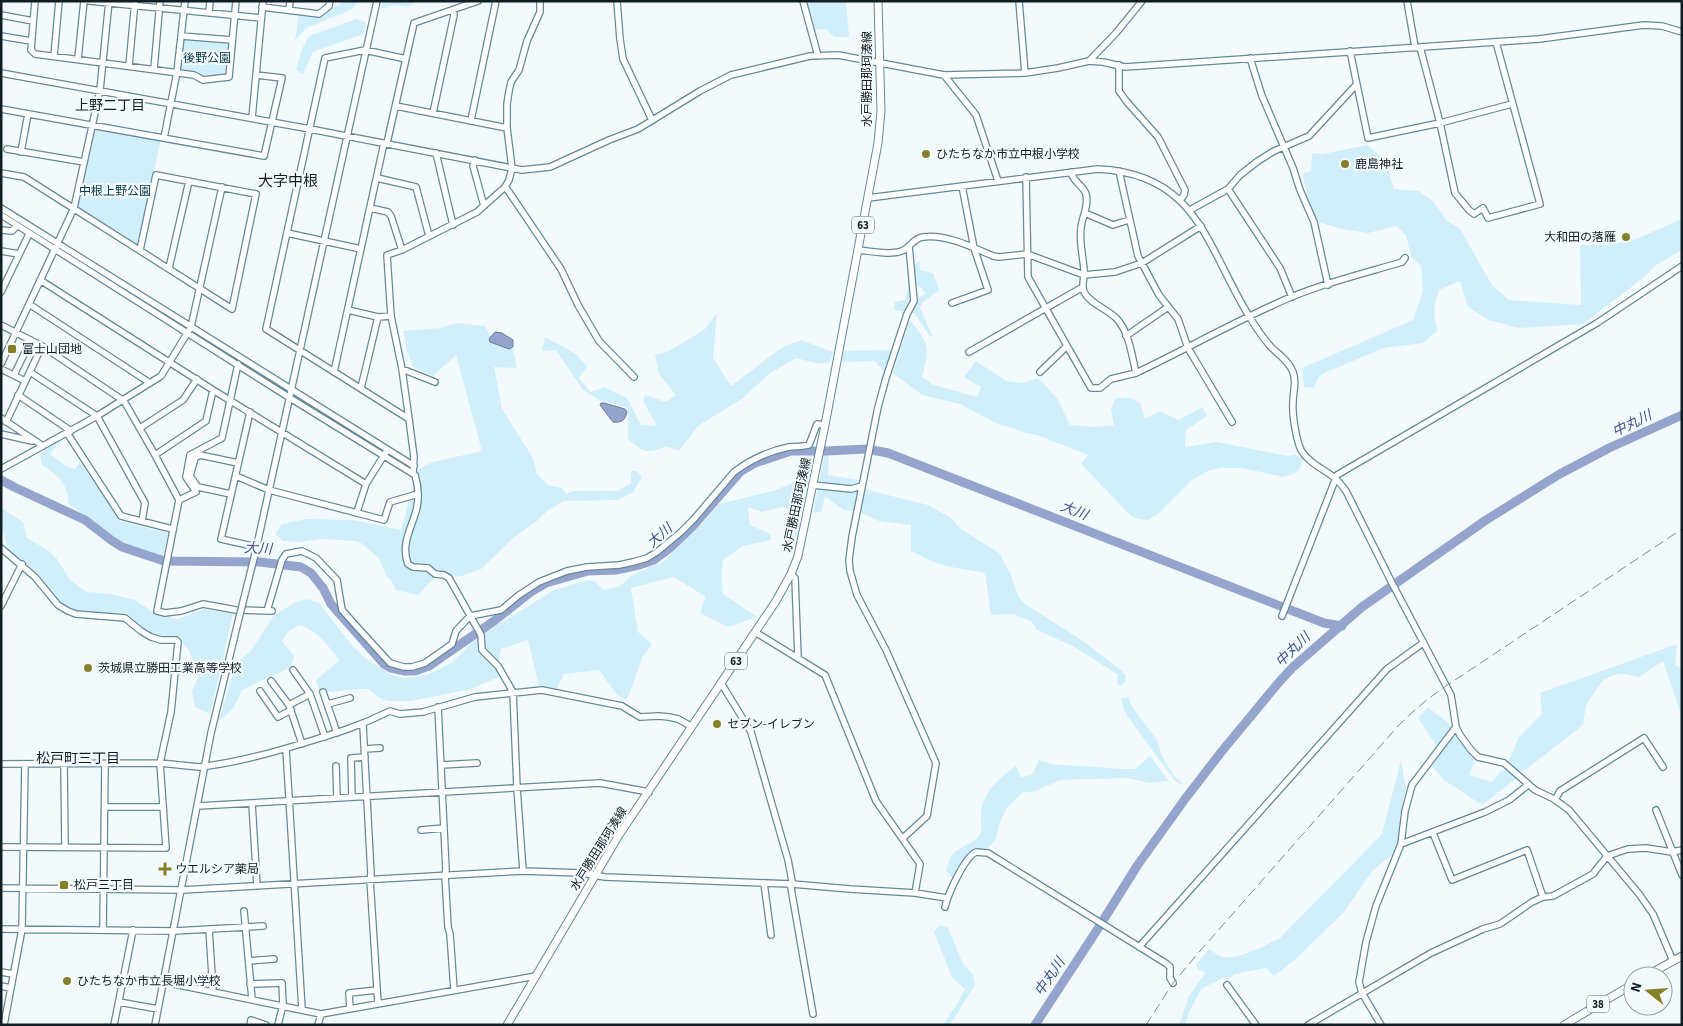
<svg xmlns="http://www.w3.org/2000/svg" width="1683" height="1026" font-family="'Source Sans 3','Noto Sans JP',sans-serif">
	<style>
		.green { fill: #d1effb }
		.water { fill: #94a4cc; stroke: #6d7c9a }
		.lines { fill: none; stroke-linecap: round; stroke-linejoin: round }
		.river { stroke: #94a4cc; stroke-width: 9 }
		.minor-casing { stroke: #658997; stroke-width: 8 }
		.major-casing { stroke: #658997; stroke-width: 9 }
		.minor { stroke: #fff; stroke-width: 5.5 }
		.major { stroke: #fff; stroke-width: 7 }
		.rail { stroke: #818b90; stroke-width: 1; stroke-dasharray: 10 5; stroke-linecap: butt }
		.minor-bridge-casing { stroke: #658997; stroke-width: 8; stroke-linecap: butt }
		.minor-bridge { stroke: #fff; stroke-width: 5.5 }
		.poi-dot { fill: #868129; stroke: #f3fafd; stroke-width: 2 }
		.labels { text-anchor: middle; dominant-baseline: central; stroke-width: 4.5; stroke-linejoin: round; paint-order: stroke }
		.shield { fill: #f3fafd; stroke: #556166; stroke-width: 1 }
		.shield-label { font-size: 11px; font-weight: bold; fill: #111f25 }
		.park-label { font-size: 12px; fill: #053745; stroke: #f3fafd }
		.street-label { font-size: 12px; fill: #111f25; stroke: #f3fafd }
		.poi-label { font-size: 12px; fill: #111f25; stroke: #f3fafd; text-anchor: start }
		.neighbourhood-label { font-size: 14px; fill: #111f25; stroke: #f3fafd }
		.water-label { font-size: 14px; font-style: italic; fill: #415389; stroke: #f3fafd }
		.quarter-label { font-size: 15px; fill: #111f25; stroke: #f3fafd }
	</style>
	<rect width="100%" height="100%" fill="#f3fafd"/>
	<path class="green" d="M345,1H359L351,10L306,28L295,41L299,14L319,16Z
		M384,1H417L408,7L395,5L381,9Z
		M806,1H846L849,37H834L826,29L815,30Z
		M356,19L366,22L363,34L313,52L303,74L296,70L302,49L309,36Z
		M183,38L229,42L225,75L204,77L195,73L180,71Z
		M94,128L161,139L139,244L136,245L77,207Z
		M1367,145L1385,159L1394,189L1418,191L1433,201L1447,221L1460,229L1492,285L1509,300L1581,305L1580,245H1602L1634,240L1682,219V250L1655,266L1643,278L1583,324L1518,328L1489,320L1468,307L1460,281L1439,290C1434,307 1432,314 1438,330L1423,343L1384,348L1322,374L1318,378L1314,388L1304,387L1302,368L1413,320L1423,291L1421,266L1411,256L1406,235L1397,226L1368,233L1342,229L1318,222L1313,216L1302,173L1311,171L1312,153L1323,154Z
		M919,261L920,270L933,273L939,290L922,303L920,308L933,337L930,336L914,313L910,312L915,300L926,293L914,281L912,267Z
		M910,280L913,299L907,312L894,310L895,302L905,300Z
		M717,313L713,358L731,386L781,348L801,340L833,352L830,362L819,364L796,358L769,374L743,398L698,426L679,451L666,446C646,455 644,452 628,439C627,428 630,417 626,407L601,401L583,390L556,350L542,351L545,337L576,354L587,367L579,378L591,392L604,387L627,398L641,425L657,426L643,401L645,395L666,402L676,395L659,374L655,355L667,352L704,330Z
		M910,320C930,346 930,345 922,377L934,385L977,397L981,387L964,377L976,361L1006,381L1023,383L1038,378L1057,398L1070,425L1094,427L1114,425L1111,409L1116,398H1130L1140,403L1145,419L1159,411L1179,420L1202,407L1207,416L1186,430L1185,447L1217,442L1287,456L1296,455L1303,460L1299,470L1293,474L1283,477L1242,468H1220L1208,471L1192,480L1157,515L1148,520L1139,519L1131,516L1081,464L1088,455L1037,435L1026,433L996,423L960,404L922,395L893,373Z
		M456,323L485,326L490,336L513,349L517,368L494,367L502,409L533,458L537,474L548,485L562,488L566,494L573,491H618L631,483V471H637L642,477L633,492L617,500L564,501L547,511L537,521L513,538L481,569L462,576L435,578L430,582L418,595L396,590L391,580L387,577L379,558L361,543L355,541L322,539L298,542L283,541L275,534L282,524L306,519L353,520L401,530L418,469L433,462L482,451L456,355L433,376L413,367L407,351L403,331L441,328Z
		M893,350L885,372L874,361L842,362L843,351Z
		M57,442L56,447L50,454L66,466L75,469L80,462L114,510L119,521L168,533L163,557L123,545L68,503C69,483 57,475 42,465L40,454Z
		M829,454L828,475L859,480L864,489L928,505L951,518L961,529L999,553L1011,575L1018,596L1025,604L1083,641L1122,671L1126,676L1125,683L1120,686L1117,683L1118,675L1073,646L1037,630L1032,622L1014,614L991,615L985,573L951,567L933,562L911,551V525L879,521L860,512L844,510L825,497L821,512L813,513L824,456Z
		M810,455L812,456L813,464L810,485L793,497L795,518L802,525L798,539L789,524L786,506L762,512L748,507L750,525L770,534L771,540L743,546L723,560L721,575L723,594L757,617L728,627L700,613L706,597L674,577L631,588L638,632L652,644L642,658L629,695L626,700L617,695L599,670L564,674L556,690L539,686L528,640L501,649L499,661L501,676L471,689L411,701H388L378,697L369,689C352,688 337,693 320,692L316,680L340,660C329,648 316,628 298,625L288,632L282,641L294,656L291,667L242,690C237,703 231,714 219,720L236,663L251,651L274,615L294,603L307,599L319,603L351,644L365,658L390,674L403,678L415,677L429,674L451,663L478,637L554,590L588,580L596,582L603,590L620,586L632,575L663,562L702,524L719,504L776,490L803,478Z
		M1,508L23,522L27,538L49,551L57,559L71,581L87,592L111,594L135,600L157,615L178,619L204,609L233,614L210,714L195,707L192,691L198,678L189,650L180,640L176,637L162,638L152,634L126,615L76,612L68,609L60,604L38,573L24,562L9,552L1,524Z
		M1677,644L1675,665L1682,669V717L1663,661L1639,677L1624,674L1614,675L1603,680L1586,705L1583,725L1528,768L1519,772L1509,760L1519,737L1542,714L1540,693Z
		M1129,697L1131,705L1157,740L1161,754L1174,776L1183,784H1180L1175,781L1128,717L1123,707L1121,698Z
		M1428,707L1448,723L1475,760L1469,775L1492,782L1501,771L1511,769L1517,778L1482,805L1444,780L1432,766L1440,751L1418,718Z
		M1150,756L1169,781L1149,783L1127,778L1060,780L1036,791L1022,793L1006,809L999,825L996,839L987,849H977L956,878L951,877L946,870C948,864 950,857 954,853C962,845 978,843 981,831C982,827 980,817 981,811C985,790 999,778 1016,766L1021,777L1032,775L1039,760L1051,764L1121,769H1135Z
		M1401,760L1406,788L1400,815L1398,841L1392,855L1373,870L1344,912L1296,959L1274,976L1266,968L1235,974L1228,979L1223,978L1201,989L1189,1013L1185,1025H1179L1189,996L1206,972L1199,970L1196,965L1209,949C1212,951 1216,954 1220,956C1236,962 1265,945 1280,938L1382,834Z
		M940,925L948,928L963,964L973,975L975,985L950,1025H943L958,1002L965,989L952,977L934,932Z"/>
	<path class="water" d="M495,332L502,333L513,340V347L509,349L490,342L489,339Z
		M601,403H604L625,409L627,412C625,420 622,423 613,422L600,405Z"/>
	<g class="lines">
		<path class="river" d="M1,480L14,487L85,520L111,540L122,547L164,561L260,562L301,567L311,573L323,588L331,604L384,664L391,668L405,671H415L429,666L494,621L532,591L546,583L588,571L616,570L639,565L654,560L670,548L692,527L741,471L755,463L791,451H826L867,449L888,453L1306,616L1324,623L1342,626
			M1035,1025L1099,927L1137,866L1185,799L1222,751L1280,681L1293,667L1362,607L1486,520L1558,475L1609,448L1682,415"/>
		<defs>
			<path id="minor" d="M35,1L31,50L35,54L194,75L203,80L229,77L236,1
				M89,1L261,18
				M617,1L620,39L623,59L652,120
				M803,1L818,56
				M1019,1L1025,73
				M1407,1L1415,47
				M262,7L319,14L329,6L330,1
				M289,10L290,1
				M209,13L210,1
				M1,15L33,21
				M1,36L31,41
				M181,36L232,40
				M1420,47L1440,123L1455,193L1469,210L1474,214L1483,208L1488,218L1540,204L1496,42
				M1350,51L1368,138L1440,123L1512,104
				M54,56L59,1
				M1250,58L1262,96L1293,168L1300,190L1314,222L1328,285
				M78,59L84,1
				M406,59L365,50L325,58L266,329L409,419
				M1089,61L1116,33L1142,1
				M1119,65V91L1127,102L1158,137L1185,190L1184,195L1180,200
				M129,66L135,1
				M154,69L160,1
				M1,73L310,129L522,170L550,167L609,140L638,129L700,91L731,75L810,56L838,55L944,75L1025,73L1058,68L1089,61L1103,62L1125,67L1539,39L1644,25L1662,26L1682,32
				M944,75L976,115L998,181
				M396,106L507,128
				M1,109L264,156L282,78L256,75
				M433,113L454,15L453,10
				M252,118L263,1
				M471,120L496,1
				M164,138L177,72L185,1
				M387,143L414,23L478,1
				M7,149L84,162
				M21,152L28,114
				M436,153L453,225
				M475,160L473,166L484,206
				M1119,171L1138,256L1159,295L1178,319L1188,348L1232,422
				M1071,172C1072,181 1083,185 1086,194C1089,207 1082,216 1081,228C1079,242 1083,255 1084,270C1085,277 1081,285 1084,292C1090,304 1108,309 1117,319C1129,332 1132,356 1136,373C1182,351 1225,327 1271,306C1312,286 1358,275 1402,262L1405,258
				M1,173L24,177L232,309L256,194L156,175L140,250
				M1026,177L1028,277L1091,388H1100L1111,379L1136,373
				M377,178L416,187L429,236
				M505,187L509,192L561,269L578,305L599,341L634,377
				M1228,189L1280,268L1292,297
				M868,198L1098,169C1198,174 1206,246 1249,316C1255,326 1263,338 1271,347C1279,355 1289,361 1293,372C1297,382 1293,391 1293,402C1292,414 1296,439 1301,450C1309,464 1325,469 1336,479C1340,483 1343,487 1346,491L1392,583L1451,695L1456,727L1460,735L1471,750L1478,757L1504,763L1535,790L1554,799L1569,810L1639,894L1653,914L1673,961
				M1,208L414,466
				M370,208L388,212L391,216L402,250
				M1190,210L1228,189L1240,175L1258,161L1274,151L1309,136L1356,85
				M1085,213L1113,225L1129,220
				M1,215L290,398L415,475C418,485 419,497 417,507C413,526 400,543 408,564L413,567L428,568L435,574L444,575L449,578L481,635L482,650L498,666L513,692L517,788L523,871
				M1,230L12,231L17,226
				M287,233L361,249
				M858,250C871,251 892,256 904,250C911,246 914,238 923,237C946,234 972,247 993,256L999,257L1027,254L1084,275L1115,272L1142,263L1201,226
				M1,251L19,254
				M169,268L189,181
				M40,280L213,390L366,484
				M1,292L29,234
				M952,303L988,290L974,248L962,186
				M29,304L150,383
				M348,310L378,317L391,316
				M1,325L42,346L124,401L155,455L179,500L157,611L165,613L181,611L203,604L236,610L272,611
				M1126,336L1168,307
				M969,352L1083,287
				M1,364L74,208L100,90L109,1
				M1,369L25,381
				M402,369L435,382
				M30,372L97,416L145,503L142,521
				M334,372L384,143
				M1040,372L1067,346
				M14,375L31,340
				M361,388L378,317
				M18,395L71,431
				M250,412L221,539L257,547
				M1,418L43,446
				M6,422L42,346
				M140,428L183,400L197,379
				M67,433L121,516L172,529
				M1,434L32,441
				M155,455L206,421L213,390
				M1,469L97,416L161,376L191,327L222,187
				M413,473L414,457L409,419L402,369L391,316L387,255L402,250L477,212L505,187L509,180L512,168L507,128V104L509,91L511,82L519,70L527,41L540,12V1
				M236,476L269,490L384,520L390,502L418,494
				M813,485L851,489L862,486
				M231,494L198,487L190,476L195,458L200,455L238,463
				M179,500L196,492L186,477L190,455L222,438L238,364
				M357,512L366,484L386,452
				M1,548L35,577L58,605L68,611L76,614L125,618L141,631L151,637L161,640H176L178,642L171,712L160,763L166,848L1,847
				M255,554L377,1
				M791,574L795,578L798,658
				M1,606L22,564
				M267,611L282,560L286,554L302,551L316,558L337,580L342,610L359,629L390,663L404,667H412L425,663L452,644L456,631L470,616L501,610L519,595L539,582L567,571L587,567L619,565L633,562L647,558L657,552L681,532L694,519L734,472C750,460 769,451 789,447C796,446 803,447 809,445L817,424L825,425
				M1282,616L1337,475L1597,323L1682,266
				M755,632L825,675L876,801L920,864L915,893
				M293,670L310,694L325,737
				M271,681L289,705L302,744
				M721,683L751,732L788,860L792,881L791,888L813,1014
				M260,691L278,717L291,710
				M323,692L337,733
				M328,704L350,698
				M289,705L310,694
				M438,707L446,870L445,875L448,927L450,934L454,990
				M363,725L371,874L370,879L378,1004
				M286,749L302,1009
				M365,749L380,748
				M1,764L160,763L199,767C236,763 272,753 307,742C337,733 362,725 390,711L400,714L423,712L475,697L542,690L622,706L640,717L659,716L669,717L678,719L689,725L690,728
				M64,764L65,847
				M441,765L477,763
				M336,766L337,798
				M352,797L351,758L365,757
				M1555,800L1560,791L1644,738L1663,767
				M252,803L257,886
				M198,806L600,783L649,792
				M105,807H162
				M1656,810L1682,875
				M421,830L444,828
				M1433,833L1452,880L1527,850L1543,897
				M903,838L927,816L936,763L886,650L857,595L850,571L849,560L852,537L878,407L886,378L907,314L914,301L909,246
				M1401,844L1485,812L1509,800L1528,785
				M764,883L771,935
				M1,888L182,890L523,871L581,873L605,877L792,884L850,889L915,893L947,898
				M945,907C948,894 964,858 976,852L988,853L1167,964L1170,967V978L1173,983
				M244,911L252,999
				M1,929L174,931L263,926
				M209,929L213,991
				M103,930L105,764
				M1139,947L1387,669L1423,643
				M249,961L274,959
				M1,972L13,974
				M164,982L321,1014L536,976
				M250,984L282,983L283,1005L278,1025
				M1227,985L1256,1025
				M1,986L10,988
				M119,1002L158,1009
				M350,1009L349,993L377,990
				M4,1025L22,929L25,764
				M114,1025L133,930
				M155,1025L211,733L239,618
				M250,1025L251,1020L266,1025
				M318,1025L321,1014
				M1308,1025L1431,953L1483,929L1500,924L1532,902L1543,897L1553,896L1593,874L1607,856L1628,849L1646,848L1672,852L1682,850
				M1381,1025L1362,993L1359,982L1366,942L1376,906L1401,844L1405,811L1412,785L1456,727"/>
			<path id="major" d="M1646,976L1682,956
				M507,1025L619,835L776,601L791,574L798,556L825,425L878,143L881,111L878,1
				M1564,1025L1633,984"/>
		</defs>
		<use href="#minor" class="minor-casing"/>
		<use href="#major" class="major-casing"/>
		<use href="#minor" class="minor"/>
		<use href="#major" class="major"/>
		<path class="rail" d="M1146,1025L1173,983L1200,951L1398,726C1413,711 1428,698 1446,686L1682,529"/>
		<defs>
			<path id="minor-bridge" d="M239,618L255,554"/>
		</defs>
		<use href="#minor-bridge" class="minor-bridge-casing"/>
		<use href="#minor-bridge" class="minor-bridge"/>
	</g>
	<g class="poi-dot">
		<circle cx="926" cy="154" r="5"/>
		<circle cx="1345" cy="164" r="5"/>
		<circle cx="1626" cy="237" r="5"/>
		<rect x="7" y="344" width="10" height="10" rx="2.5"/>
		<circle cx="88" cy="668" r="5"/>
		<circle cx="717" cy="724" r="5"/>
		<path d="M162.5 861.5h5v5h5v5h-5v5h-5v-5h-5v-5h5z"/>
		<rect x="59" y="880" width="10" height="10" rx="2.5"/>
		<circle cx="67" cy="981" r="5"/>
	</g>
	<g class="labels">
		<g class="shield">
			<rect x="852" y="216.5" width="22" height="17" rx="4"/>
			<rect x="725" y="652.5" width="22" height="17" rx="4"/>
			<rect x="1587" y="995.5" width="22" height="17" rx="4"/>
		</g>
		<g class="shield-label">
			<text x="863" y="225">63</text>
			<text x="736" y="661">63</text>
			<text x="1598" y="1004">38</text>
		</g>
		<g class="park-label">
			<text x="207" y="58">後野公園</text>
			<text x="115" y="191">中根上野公園</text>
		</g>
		<g class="street-label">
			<text transform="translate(867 79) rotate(-90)">水戸勝田那珂湊線</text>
			<text transform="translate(797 505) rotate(-78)">水戸勝田那珂湊線</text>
			<text transform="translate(599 849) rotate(-58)">水戸勝田那珂湊線</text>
		</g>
		<g class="poi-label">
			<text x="936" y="154">ひたちなか市立中根小学校</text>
			<text x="1355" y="164">鹿島神社</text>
			<text x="1616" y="237" text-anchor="end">大和田の落雁</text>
			<text x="22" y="349">富士山団地</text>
			<text x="98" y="668">茨城県立勝田工業高等学校</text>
			<text x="727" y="724">セブン-イレブン</text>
			<text x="175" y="869">ウエルシア薬局</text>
			<text x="74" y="885">松戸三丁目</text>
			<text x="77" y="981">ひたちなか市立長堀小学校</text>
		</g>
		<g class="neighbourhood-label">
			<text x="110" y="106">上野二丁目</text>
			<text x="78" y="759">松戸町三丁目</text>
		</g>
		<g class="water-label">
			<text transform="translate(1632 424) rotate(-26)">中丸川</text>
			<text transform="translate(1074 511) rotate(21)">大川</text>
			<text transform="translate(660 536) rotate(-41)">大川</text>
			<text transform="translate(258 549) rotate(3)">大川</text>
			<text transform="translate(1293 650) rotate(-44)">中丸川</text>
			<text transform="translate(1050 977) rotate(-56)">中丸川</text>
		</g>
		<g class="quarter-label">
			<text x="288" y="181">大字中根</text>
		</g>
	</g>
	<rect width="1683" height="1026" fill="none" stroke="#111f25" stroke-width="5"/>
	<g transform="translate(1648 991) rotate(287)"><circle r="24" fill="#f3fafd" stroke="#99a2a7"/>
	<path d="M0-4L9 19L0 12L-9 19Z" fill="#868129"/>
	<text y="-8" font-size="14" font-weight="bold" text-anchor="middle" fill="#111f25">N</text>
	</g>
</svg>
